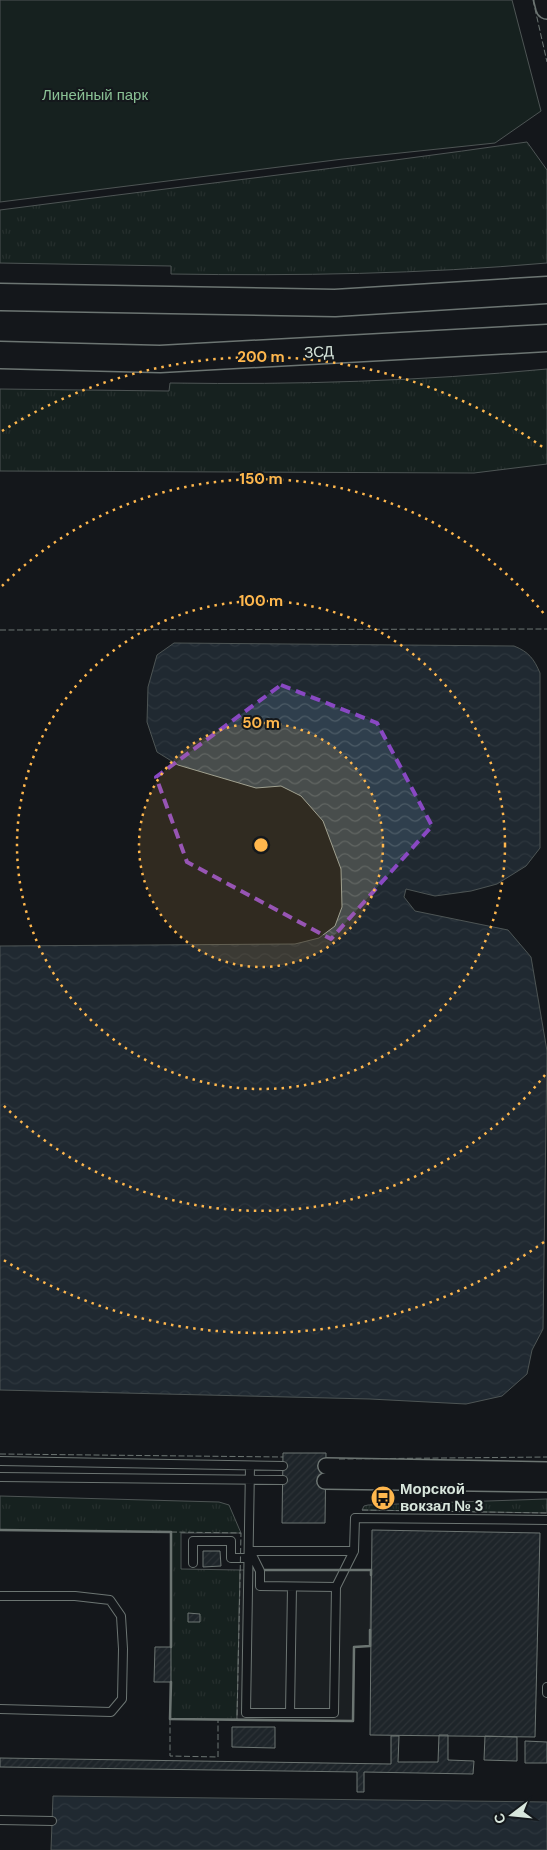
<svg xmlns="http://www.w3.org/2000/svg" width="547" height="1850" font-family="'DM Sans',sans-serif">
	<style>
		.grass { fill: url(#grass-tufts); stroke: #939e99 }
		.park { fill: #1a2d24; stroke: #939e99 }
		.parking { fill: #24282b; stroke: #939e99 }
		.water { fill: url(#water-waves); stroke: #939e99 }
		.building { fill: url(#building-hatch); stroke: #d8e6dc }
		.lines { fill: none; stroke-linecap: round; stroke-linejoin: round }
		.service-casing { stroke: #d8e6dc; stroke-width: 10 }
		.minor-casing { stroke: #d8e6dc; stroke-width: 18 }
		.secondary-casing { stroke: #d8e6dc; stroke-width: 24 }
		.motorway-casing { stroke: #d8e6dc; stroke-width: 29 }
		.service { stroke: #14181c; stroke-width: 8 }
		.minor { stroke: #14181c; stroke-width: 15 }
		.secondary { stroke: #14181c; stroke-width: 21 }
		.motorway { stroke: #14181c; stroke-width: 26 }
		.fence { stroke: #d8e6dc; stroke-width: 1; stroke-dasharray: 6 2.5; stroke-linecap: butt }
		.wall { stroke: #d8e6dc; stroke-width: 2.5 }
		.marked { fill: none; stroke: #8948c3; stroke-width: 4; stroke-dasharray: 10 6; stroke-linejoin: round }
		.ring { fill: none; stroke: #ffb74d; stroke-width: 2.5; stroke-dasharray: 2.5 5 }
		.labels { text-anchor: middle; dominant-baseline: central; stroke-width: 4; stroke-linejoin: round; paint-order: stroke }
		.park-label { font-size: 15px; fill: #8ac095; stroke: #14181c }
		.street-label { font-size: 15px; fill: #d8e6dc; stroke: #14181c }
		.poi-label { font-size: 15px; font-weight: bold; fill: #d8e6dc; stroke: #14181c; text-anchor: start }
		.centre { fill: #ffb74d; stroke: #14181c; stroke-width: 2.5 }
		.ring-label { font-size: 15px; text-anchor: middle; font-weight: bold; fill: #ffb74d; stroke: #14181c; stroke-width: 4; stroke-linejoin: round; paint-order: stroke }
	</style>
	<defs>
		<pattern id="grass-tufts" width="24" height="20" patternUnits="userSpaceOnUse" patternTransform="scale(1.25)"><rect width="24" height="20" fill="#1a2d24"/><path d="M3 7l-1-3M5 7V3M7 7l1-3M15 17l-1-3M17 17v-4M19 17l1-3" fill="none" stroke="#3b4b43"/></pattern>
		<pattern id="water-waves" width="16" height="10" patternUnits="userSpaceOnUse" patternTransform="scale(1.25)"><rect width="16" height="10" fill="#2f3f4d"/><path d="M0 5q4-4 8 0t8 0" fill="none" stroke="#4c5b66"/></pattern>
		<pattern id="building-hatch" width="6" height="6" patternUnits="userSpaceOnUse" patternTransform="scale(1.25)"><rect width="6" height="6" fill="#2c363c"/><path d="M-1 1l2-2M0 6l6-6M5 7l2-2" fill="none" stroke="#4a5358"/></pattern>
	</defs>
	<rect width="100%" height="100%" fill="#14181c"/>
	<path class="grass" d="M527,142L547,170V263C422,274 297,276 171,274V266L0,263V210C176,187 352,167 527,142Z
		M547,369V464L474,473L0,471V389L169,391L170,383C297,385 420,381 547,369Z
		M0,1496L219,1502L229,1505L241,1533H181V1569L240,1570L237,1719H170L171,1532L0,1530Z
		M547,1499V1513L362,1510L364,1506L368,1505Z"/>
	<path class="park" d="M0,0H512L541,111L495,143L343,159L0,202Z"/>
	<path class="parking" d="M240,1570H371L370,1646L354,1647L353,1721L237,1719Z"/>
	<path class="water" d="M174,643L514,646C529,652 534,659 540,673V848L526,866L497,884L471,891L435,896L406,889L404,897L415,911L508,930L531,957L547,1051L543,1329L532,1350L527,1374L502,1396L466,1404L370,1399L0,1390V946L295,944L319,938L335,926L342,907L341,869L323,821L301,796L281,786L256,788L178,765L157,752L147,722L148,687L157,655Z
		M53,1796L547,1802V1850H51Z"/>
	<path class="building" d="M283,1453H326L325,1523H282Z
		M372,1530L540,1533L535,1737L370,1735Z
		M203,1551H220L221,1566L203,1567Z
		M188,1613L200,1614V1622H188Z
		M155,1647H171V1682H154Z
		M232,1727H275V1748L232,1747Z
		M439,1735H448V1760L474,1761L473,1774L364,1772V1792H357V1772L0,1767V1758L391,1764V1736H399L398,1762H438Z
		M485,1736L517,1737V1761L484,1760Z
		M525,1741L547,1742V1763H525Z"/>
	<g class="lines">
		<defs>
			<path id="service" d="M0,1461L283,1466
				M250,1466L246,1713H334L336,1587L354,1551L355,1518L547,1520
				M0,1477L283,1480
				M193,1563V1541H231V1558H249
				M336,1587L260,1586V1571L250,1551H354
				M0,1596H75L110,1600L121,1616L123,1649L122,1699L111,1712L0,1709
				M547,1687V1693
				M290,1713L292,1587
				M0,1820L52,1821"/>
			<path id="minor" d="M326,1466L547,1470
				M325,1481L547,1484"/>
			<path id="secondary" d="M545,0L547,8"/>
			<path id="motorway" d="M0,297L335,303L547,290
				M0,355L160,359L547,338"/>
		</defs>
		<use href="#service" class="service-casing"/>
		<use href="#minor" class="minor-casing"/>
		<use href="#secondary" class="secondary-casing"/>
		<use href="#motorway" class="motorway-casing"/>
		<use href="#service" class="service"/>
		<use href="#minor" class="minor"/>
		<use href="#secondary" class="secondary"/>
		<use href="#motorway" class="motorway"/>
		<path class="fence" d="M533,0L547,62
			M0,630L547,629
			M0,1454L283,1457
			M339,1459L547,1457
			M362,1510L547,1513
			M171,1532L241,1533L237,1719
			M170,1719V1756L218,1757V1719"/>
		<path class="wall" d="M0,1530L171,1532V1647
			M265,1570H371V1575
			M171,1682L170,1719L353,1721L354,1647L370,1646V1630"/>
	</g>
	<path d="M0 0H547V1850H0ZM281,685L377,723L432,826L331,939L187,862L156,777Z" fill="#14181c" fill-opacity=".55" fill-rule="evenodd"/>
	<path class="marked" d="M281,685L377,723L432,826L331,939L187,862L156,777Z"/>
	<circle cx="261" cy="845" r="122" fill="#ffb74d" fill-opacity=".12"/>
	<g class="ring">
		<circle cx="261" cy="845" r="122"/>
		<circle cx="261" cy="845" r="244"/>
		<path d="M545 1075A366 366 0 0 1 2 1104M2 586A366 366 0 0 1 545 615"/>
		<path d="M544 1242A488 488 0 0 1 2 1259M2 431A488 488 0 0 1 544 448"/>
	</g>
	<defs>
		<symbol id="bus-disc" viewBox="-11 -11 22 22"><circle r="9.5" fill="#ffb74d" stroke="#14181c"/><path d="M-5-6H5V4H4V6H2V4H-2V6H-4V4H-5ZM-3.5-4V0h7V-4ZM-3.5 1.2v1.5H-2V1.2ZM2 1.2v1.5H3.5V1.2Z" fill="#111"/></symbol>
	</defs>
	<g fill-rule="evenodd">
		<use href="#bus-disc" x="369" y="1484" width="28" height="28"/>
	</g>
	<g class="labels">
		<g class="park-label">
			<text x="95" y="95">Линейный парк</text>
		</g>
		<g class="street-label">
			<text transform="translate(319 352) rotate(-3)">ЗСД</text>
		</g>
		<g class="poi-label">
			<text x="400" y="1489">Морской<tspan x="400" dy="17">вокзал № 3</tspan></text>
		</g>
	</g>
	<circle cx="261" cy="845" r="8" class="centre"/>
	<g class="ring-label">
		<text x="261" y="362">200 m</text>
		<text x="261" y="484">150 m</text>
		<text x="261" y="606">100 m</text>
		<text x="261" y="728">50 m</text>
	</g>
	<g transform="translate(512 1815) rotate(254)" stroke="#14181c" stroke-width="4" paint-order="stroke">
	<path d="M0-4L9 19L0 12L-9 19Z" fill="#d8e6dc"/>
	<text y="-8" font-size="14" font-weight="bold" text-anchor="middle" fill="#d8e6dc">С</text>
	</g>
</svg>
